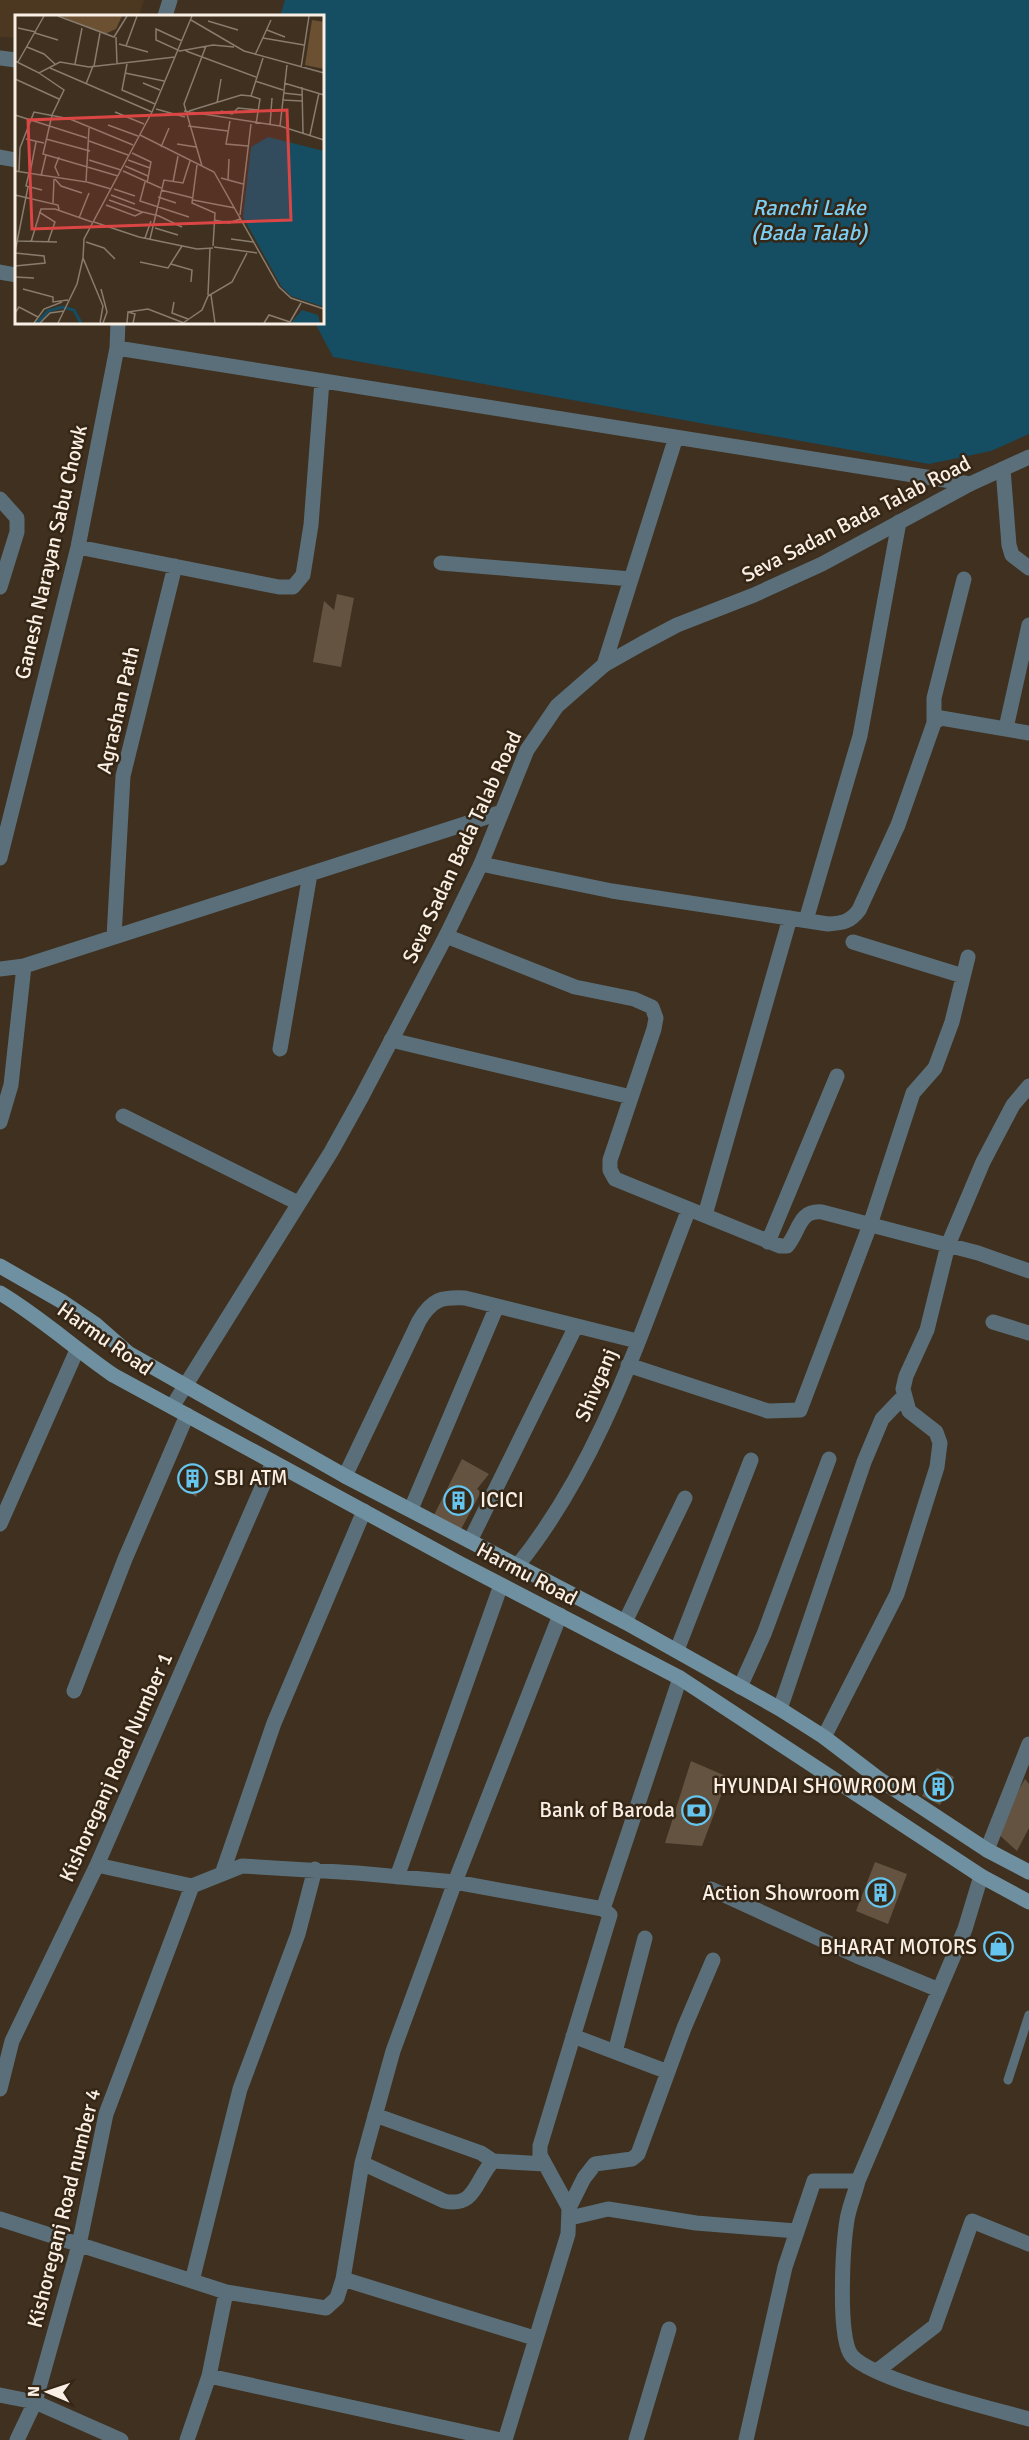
<svg xmlns="http://www.w3.org/2000/svg" width="1029" height="2440" font-family="Signika,sans-serif">
	<style>
		.built { fill: #4c3820 }
		.water { fill: #154d62 }
		.building { fill: #635340 }
		.lines { fill: none; stroke-linecap: round; stroke-linejoin: round }
		.service { stroke: #5a6f79; stroke-width: 9 }
		.minor { stroke: #5a6f79; stroke-width: 15 }
		.tertiary { stroke: #5a6f79; stroke-width: 15 }
		.secondary { stroke: #6e90a0; stroke-width: 15 }
		.labels { text-anchor: middle; dominant-baseline: central; stroke-width: 5; stroke-linejoin: round; paint-order: stroke }
		.street-label { font-size: 21px; fill: #f9efe4; stroke: #352615 }
		.poi-label { font-size: 21px; fill: #f9efe4; stroke: #352615; text-anchor: end }
		.water-label { font-size: 22px; font-style: italic; fill: #7bcef4; stroke: #352615 }
		.inset-river { fill: none; stroke: #154d62; stroke-width: 3 }
		.inset-road { fill: none; stroke: #897c6e; stroke-width: 1.5 }
		.view { fill: #db4644; fill-opacity: 0.15; stroke: #db4644; stroke-width: 3 }
		.inset-edge { fill: none; stroke: #f9efe4; stroke-width: 3 }
	</style>
	<rect width="100%" height="100%" fill="#3f301f"/>
	<path class="built" d="M0,0H144L139,16H16V38L0,37Z"/>
	<path class="water" d="M285,0H1029V434L991,451L929,464L333,357L315,323L322,322V16H280Z"/>
	<path class="building" d="M337,594L354,598L341,667L313,662L324,601L334,610Z
		M462,1459L489,1474L477,1489L481,1492L459,1533L433,1517Z
		M192,1466L205,1473L196,1497L179,1483Z
		M691,1761L728,1777L702,1846L665,1843Z
		M937,1768L954,1777L940,1805L922,1796Z
		M1025,1779L1029,1784V1828L1017,1851L995,1831Z
		M875,1862L907,1874L888,1924L856,1911Z"/>
	<g class="lines">
		<path class="service" d="M1008,2080L1029,2015"/>
		<path class="minor" d="M165,16L170,0
			M0,58L16,60
			M0,157L16,160
			M0,272L16,275
			M117,348L970,484
			M1003,469L1009,545L1012,555L1029,568
			M0,499L17,518V532L0,587
			M78,547L279,587H293L303,575L311,525L322,381
			M441,563L631,579
			M604,665L676,437
			M934,723V698L964,579
			M1006,728L1029,625
			M0,858L78,547L117,348L118,322
			M481,864L612,891L828,924C843,923 850,922 859,910L898,825L934,723L941,718L1029,733
			M806,920L860,736L899,522
			M446,936L575,987L634,999L652,1007L656,1018L654,1029L610,1160V1170L615,1179L780,1246H787C800,1231 798,1210 822,1212L978,1253L1029,1271
			M114,937L123,776L175,566
			M853,942L963,976
			M0,969L24,966L499,813
			M391,1040L631,1097
			M280,1049L310,874
			M123,1116L298,1203
			M0,1122L11,1085L24,966
			M705,1215L790,918
			M768,1242L837,1076
			M993,1322L1029,1333
			M628,1365L768,1411L800,1410L870,1225L913,1093L935,1068L952,1022L968,957
			M345,1476L419,1321C432,1299 441,1297 465,1298L637,1341
			M411,1509L497,1306
			M0,1524L77,1350
			M470,1541L576,1326
			M518,1565C601,1462 641,1332 689,1209
			M625,1622L685,1498
			M677,1650L751,1460
			M740,1687L764,1634L829,1459
			M74,1691L125,1559L187,1415
			M780,1709L864,1462L882,1419L904,1396
			M824,1737L897,1594L937,1467L940,1443L936,1432L909,1411L903,1389L906,1376L927,1330L948,1245L983,1162L1013,1105L1029,1086
			M987,1850L1029,1744
			M97,1865L192,1886L242,1866L357,1873L455,1882L603,1909L610,1915L540,2146V2155L569,2208L568,2234L505,2440
			M222,1874L274,1723L364,1511
			M981,1876L965,1929L858,2181C855,2194 849,2207 847,2220C843,2245 837,2340 852,2356C873,2380 994,2409 1029,2419
			M397,1877L501,1585
			M711,1889L857,1956L939,1990
			M603,1909L680,1678
			M573,2036L668,2072
			M615,2052L645,1938
			M0,2089L12,2041L97,1865L273,1462
			M375,2115L481,2153L493,2161
			M362,2163L444,2201C476,2208 475,2180 493,2161L545,2164
			M569,2208L584,2178L595,2164L632,2159L638,2154L684,2028L713,1960
			M570,2218L608,2209L696,2223L796,2231
			M0,2219L226,2292L326,2308L337,2298L343,2279L362,2163L393,2051L455,1882L560,1615
			M343,2279L534,2338
			M192,2281L240,2089L298,1934L315,1869
			M877,2371L935,2326L972,2221L1029,2244
			M209,2376L501,2440
			M0,2395L35,2402L121,2440
			M17,2440L35,2402L79,2245L106,2114L192,1886
			M187,2440L209,2376L226,2292
			M636,2440L669,2329
			M746,2440L785,2267L814,2181H858"/>
		<path class="tertiary" d="M172,1407L331,1152L361,1098L446,936L481,864L527,750L557,706L604,665L643,643L677,625L754,595L822,564L970,484L1029,457"/>
		<path class="secondary" d="M0,1266L61,1301L95,1324L128,1353L345,1476L625,1622L780,1709L824,1737L879,1779L987,1850L1029,1872
			M0,1293C40,1317 74,1348 113,1375L459,1563L680,1678L981,1876L1029,1902"/>
	</g>
	<defs>
		<symbol id="building-ring" viewBox="-11 -11 22 22"><circle r="9.5" fill="#352615" stroke="#65c5ee" stroke-width="1.5"/><path d="M-4-6H4V6H1V3H-1V6H-4ZM-2.5-4.3h1.7v1.8h-1.7ZM.8-4.3h1.7v1.8H.8ZM-2.5-1h1.7V.8h-1.7ZM.8-1h1.7V.8H.8Z" fill="#65c5ee"/></symbol>
		<symbol id="bank-ring" viewBox="-11 -11 22 22"><circle r="9.5" fill="#352615" stroke="#65c5ee" stroke-width="1.5"/><path d="M-6-4H6V4H-6ZM0-2.3a2.3 2.3 0 1 0 0 4.6a2.3 2.3 0 1 0 0-4.6Z" fill="#65c5ee"/></symbol>
		<symbol id="shop-ring" viewBox="-11 -11 22 22"><circle r="9.5" fill="#352615" stroke="#65c5ee" stroke-width="1.5"/><path d="M-5-2.5h2.3a2.7 3.5 0 0 1 5.4 0H5L5.5 6h-11ZM-1.5-2.5h3a1.5 2.3 0 0 0-3 0Z" fill="#65c5ee"/></symbol>
	</defs>
	<g fill-rule="evenodd">
		<use href="#building-ring" x="176" y="1462" width="33" height="33"/>
		<use href="#building-ring" x="442" y="1484" width="33" height="33"/>
		<use href="#building-ring" x="922" y="1770" width="33" height="33"/>
		<use href="#bank-ring" x="680" y="1794" width="33" height="33"/>
		<use href="#building-ring" x="864" y="1876" width="33" height="33"/>
		<use href="#shop-ring" x="982" y="1930" width="33" height="33"/>
	</g>
	<g class="labels">
		<g class="street-label">
			<text transform="translate(856 519) rotate(-27)">Seva Sadan Bada Talab Road</text>
			<text transform="translate(51 552) rotate(-77)">Ganesh Narayan Sabu Chowk</text>
			<text transform="translate(118 710) rotate(-77)">Agrashan Path</text>
			<text transform="translate(462 847) rotate(-65)">Seva Sadan Bada Talab Road</text>
			<text transform="translate(105 1339) rotate(35)">Harmu Road</text>
			<text transform="translate(596 1385) rotate(-67)">Shivganj</text>
			<text transform="translate(527 1574) rotate(28)">Harmu Road</text>
			<text transform="translate(116 1767) rotate(-66)">Kishoreganj Road Number 1</text>
			<text transform="translate(64 2208) rotate(-76)">Kishoreganj Road number 4</text>
		</g>
		<g class="poi-label">
			<text x="214" y="1478" text-anchor="start">SBI ATM</text>
			<text x="480" y="1500" text-anchor="start">ICICI</text>
			<text x="917" y="1786">HYUNDAI SHOWROOM</text>
			<text x="675" y="1810">Bank of Baroda</text>
			<text x="860" y="1893">Action Showroom</text>
			<text x="977" y="1947">BHARAT MOTORS</text>
		</g>
		<g class="water-label">
			<text x="809" y="207">Ranchi Lake<tspan x="809" dy="25">(Bada Talab)</tspan></text>
		</g>
	</g>
	<g transform="translate(15 15)">
		<rect width="309" height="309" fill="#3f301f"/>
		<path d="M46,1H107L101,14L90,19ZM297,5L309,7V54L290,50Z" fill="#6b5131"/>
		<path d="M253,122L309,136V292L276,281L266,271L228,202L236,132ZM287,295L303,300L305,308H276Z" fill="#154d62"/>
		<path class="inset-river" d="M22,308L33,296L47,292L59,295L66,308"/>
		<path class="inset-road" d="M43,1L99,22L112,1M176,5L229,36L309,58M193,6L223,15M3,13L21,17M252,15L270,22M20,18L43,25M101,22L102,49M248,23L289,30M167,26L141,14V25L165,36L198,30L219,32M104,29L133,37M111,31L122,1M12,32L29,39L40,49M171,36L241,62M240,40L256,5M0,46L24,58L45,47L74,52L160,42M3,47L29,1M60,49L67,13M112,49L107,75L140,89M79,51L85,18M35,53L137,97M286,53L294,1M24,58L49,75L37,100L28,139L103,161M110,58L149,66M0,64L44,84M240,66L268,75M128,68L145,75M269,68L309,80M71,69L78,51M287,72L288,118M268,78L287,80M236,81L248,43M267,85L287,86M202,88L206,64M141,94L170,102M169,96L265,111L309,125M174,96L226,80L236,81L245,84L241,109M206,96L217,99L223,93L244,95M100,97L129,109M0,100L72,123M215,106L211,129L233,131M93,110L123,121M255,110L257,83M173,111L213,116M265,111L272,50M125,120L199,157L264,272L276,283L309,294M295,120L304,78M11,124L29,128M31,124L75,136M74,126L113,140M162,129L181,132M146,132L154,113M117,138L136,147L132,168M44,142L40,152L44,161M74,145L106,155M113,145L135,153M182,150L177,188L200,198L198,231M110,151L133,161M187,151L169,89L191,31M0,156L71,167L74,113M4,156L5,133L19,97L55,104L118,130M108,156L146,173M14,158L11,171L27,175M15,158L21,127M26,161L31,140M206,163L228,169M40,164L46,171L67,178M213,165L214,144M72,167L96,174M130,167L125,186L174,202M158,167L163,141M99,174L120,181M146,175L178,183M0,180L43,190L44,195M96,180L120,189M143,182L161,188M94,185L127,197M178,185L220,193M38,188L39,164M91,190L120,201L128,197L144,201L167,212M24,197L40,207L33,227M225,200L236,109M64,203L74,178M199,205L214,208L225,204M79,207L124,222L182,234L198,233M140,213L163,220M130,223L136,206M135,224L149,165L168,168L175,146M216,224L238,227M3,226L42,227M16,227L26,194H40L77,207M71,227L89,233L100,244M199,232L242,238M0,237L13,172M0,238L29,241L30,248L0,251M125,247L153,253L167,231M156,249L177,255L176,267M0,262L19,263M8,274L38,282V287L53,285M86,274L92,297L88,308M193,280L195,234M196,280L200,308M159,287L157,298L173,304M113,297L133,294L169,308M0,298L4,292L23,302M275,307L286,288M19,308L29,294L47,287M25,308L35,298L49,296M43,308L62,269L68,243M85,308L88,291L68,243L69,224L137,97L177,1M112,308L113,297L120,299L118,308M168,308L187,295L193,281L217,267L232,238M249,308L254,300L275,307"/>
		<path class="view" d="M272,95L276,205L17,214L13,105Z"/>
		<rect width="309" height="309" class="inset-edge"/>
	</g>
	<g transform="translate(48 2392) rotate(272)" stroke="#352615" stroke-width="4.5" paint-order="stroke">
	<path d="M0-4.5L10 22L0 15L-10 22Z" fill="#f9efe4"/>
	<text y="-9" font-size="16" font-weight="bold" text-anchor="middle" fill="#f9efe4">N</text>
	</g>
</svg>
